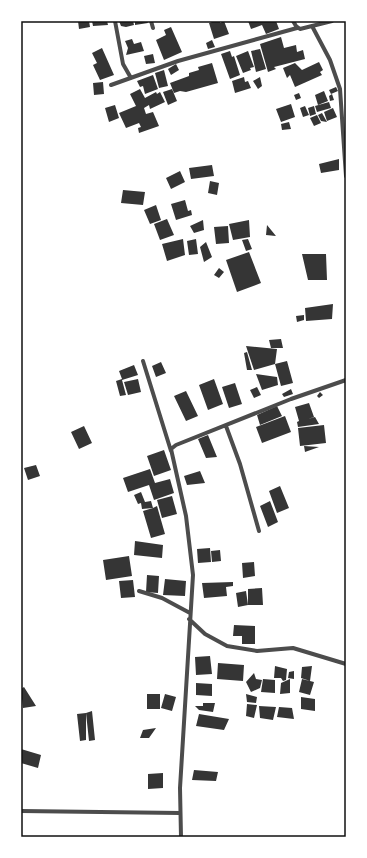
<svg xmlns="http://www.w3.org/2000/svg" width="367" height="858" font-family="'Playfair Display',serif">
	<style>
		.building { fill: #353535 }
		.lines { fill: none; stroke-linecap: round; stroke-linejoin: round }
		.minor { stroke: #4c4c4c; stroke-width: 4 }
		.neatline { fill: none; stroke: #111; stroke-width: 1.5 }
	</style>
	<rect width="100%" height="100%" fill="#fff"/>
	<path class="building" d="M78,21H89L90,27L79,29Z
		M92,21H107L108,25L93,26Z
		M119,21H133L134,25L126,27L121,26Z
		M135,21H147L148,23L135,25Z
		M215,21H220V23L224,21L229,34L214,39L209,23Z
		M248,21H276L279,29L266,34L262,25L251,29Z
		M171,27L182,52L164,60L156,40L166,35L164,30Z
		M281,37L284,48L296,45L297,52L303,50L305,59L274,67L276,69L268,72L260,44Z
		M132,39L134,44L141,42L144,51L126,55L128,48L125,41Z
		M212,40L215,47L208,49L206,43Z
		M102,48L114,75L100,80L93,65L97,63L92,53Z
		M260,49L266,69L256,72L251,51Z
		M230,51L232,57L234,56L240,75L230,79L221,54Z
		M248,51L254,67L250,68L251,70L243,73L236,56Z
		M153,54L155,63L146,64L144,56Z
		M319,62L323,70L320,72L322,75L295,87L290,75L287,78L283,68L295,63L302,70Z
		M212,63L218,83L186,92L180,91L174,93L170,83L189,76V73L199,70L198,67Z
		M176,64L179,70L171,75L168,69Z
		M164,70L168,86L159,88L155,73Z
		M153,75L158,89L145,94L143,86L140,87L137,81Z
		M244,77L245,82L248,81L251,88L235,93L232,81Z
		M260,77L262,86L258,89L253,81Z
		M103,82L104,94L94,95L93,83Z
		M336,87L338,91L331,94L329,90Z
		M140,89L145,98L156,92L157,94L160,92L165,102L150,109L149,105L144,108L146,114L153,112L159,126L139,133L138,128L141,127L139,123L126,128L119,113L136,106L130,94Z
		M172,89L177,101L168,105L163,92Z
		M324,91L328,101L318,105L315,95Z
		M299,93L301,98L296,100L294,95Z
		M332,94L334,100L330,101L329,96Z
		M329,102L331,108L317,112L315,106Z
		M291,104L295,117L281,122L276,109Z
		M115,105L119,118L109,122L105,108Z
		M305,106L309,115L303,117L300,108Z
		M314,106L316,114L310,116L308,108Z
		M333,108L337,117L327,121L324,112Z
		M322,113L327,122L321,121L318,115Z
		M317,115L321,123L314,126L310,118Z
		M289,122L291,129L282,130L281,124Z
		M339,159V170L321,173L319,164Z
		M212,165L214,176L191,179L189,168Z
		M180,171L185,182L171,189L166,178Z
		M210,181L219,183L217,195L208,193Z
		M123,190L145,192L143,205L121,203Z
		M185,200L188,211L191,210L192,215L176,220L171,204Z
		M156,205L161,220L150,224L144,210Z
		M167,219L174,235L160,240L154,224Z
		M203,220L204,230L194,233L190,226Z
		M249,220L250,237L233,240L229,224Z
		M267,225L276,236L266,235Z
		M228,226L229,243L216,244L214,227Z
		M183,239L185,255L167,261L162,244Z
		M196,239L198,254L189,255L187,241Z
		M248,239L252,249L246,251L242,240Z
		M206,242L212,257L204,262L200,247Z
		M249,252L261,283L237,292L226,260Z
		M302,254H326L327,280H308Z
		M219,268L224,272L219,278L214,275Z
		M333,304L332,319L306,321L305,308Z
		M304,315V320L297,322L296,316Z
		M281,339L283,348H271L269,340Z
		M246,346L277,349L275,364L254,370Z
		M247,352L252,370H247L244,353Z
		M287,361L293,383L281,386L275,364Z
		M161,362L166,373L156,377L152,366Z
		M134,365L138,375L122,380L126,395L120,396L116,381L122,379L119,371Z
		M256,374L277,377L278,385L262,390Z
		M138,379L141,392L128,395L124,382Z
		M214,379L223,404L208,410L199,385Z
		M235,383L242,404L229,408L222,387Z
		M257,387L261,395L254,398L250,390Z
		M291,389L293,394L284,397L282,394Z
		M186,391L198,416L186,421L174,396Z
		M320,392L323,395L319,398L317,396Z
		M309,403L314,417L308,419L315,417L319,424L298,427L297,422L299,421L295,407Z
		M277,406L282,416L260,425L257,415Z
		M285,416L291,432L262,443L256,427Z
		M324,425L326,443L300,446L298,428Z
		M84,426L92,443L79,449L71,432Z
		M208,435L217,457L206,458L198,439Z
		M304,446L319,447L305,452Z
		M164,450L171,470L154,476L147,456Z
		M36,465L40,476L28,480L24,468Z
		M150,469L155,483L170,479L174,493L154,500L149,485L128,492L123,478Z
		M200,471L205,483L187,485L184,476Z
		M280,486L289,508L277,513L269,491Z
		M141,492L145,502L151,501L153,508L157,506L165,534L151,538L143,511L153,508L142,509L141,503L138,504L134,495Z
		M172,496L177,514L162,518L157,500Z
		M270,501L278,522L268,527L260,506Z
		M135,541L163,545L162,558L134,555Z
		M210,548L211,562L198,563L197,549Z
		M220,550L221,561L212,562L211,551Z
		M129,556L132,576L106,580L103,560Z
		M254,562L255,576L243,578L242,563Z
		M147,575L159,576L158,593L146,592Z
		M165,579L186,581L185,596L163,595Z
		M133,580L135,597L121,598L119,581Z
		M233,582V586L226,587L227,596L204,598L202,583Z
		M262,588L263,605H248V589Z
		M246,591L248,605L238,607L236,593Z
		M234,625L255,626V644H242V636H233Z
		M210,656L212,674L196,675L195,657Z
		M218,663L244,665L243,681L217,679Z
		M275,666L287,669L286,680L283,681L281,678H274Z
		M312,666L310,681L301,678L302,667Z
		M294,671V679L288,678L289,672Z
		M254,673L256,679L262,680L260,688L251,692L246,682Z
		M263,679L275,680V693L261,692Z
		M290,679V693L280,694L281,683Z
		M302,679L314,682L310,695L299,692Z
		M196,683L212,684V696L196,695Z
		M24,687L36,706L23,708L21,689Z
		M147,694H160V709H147Z
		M165,694L176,697L172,711L161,708Z
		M246,694L257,697L256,703L247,702Z
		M301,697L315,699V711L301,709Z
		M203,703H215L213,712L199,710L195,706H203Z
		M247,704L257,705L254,718L246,716Z
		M259,706L276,707L273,720L260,718Z
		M279,707L292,708L294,719L277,717Z
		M92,711L95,740L89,741L86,713Z
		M86,713V740L80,741L77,714Z
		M199,714L229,719L224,730L196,726Z
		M156,728L149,738H140L143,730Z
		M21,749L41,755L38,768L21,763Z
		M194,770L218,772L216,781L192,780Z
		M163,773V788L148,789V774Z"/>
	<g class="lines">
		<path class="minor" d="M115,21L123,64L131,78
			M151,21L153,28
			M293,21L296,26L300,29L332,21
			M312,26L330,60L340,89L346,176
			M111,85L178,61L297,28
			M143,361L171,451
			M226,426L240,464L259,531
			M139,591L162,598L190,613
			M189,619L205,634L227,646L257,651L293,648L346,664
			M21,811L180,813
			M181,837L180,788L193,575L186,516L171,449L176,445L291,399L346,380"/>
	</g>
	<rect width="367" height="858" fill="none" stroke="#ffffff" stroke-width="44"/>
	<rect x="22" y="22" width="323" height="814" class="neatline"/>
</svg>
